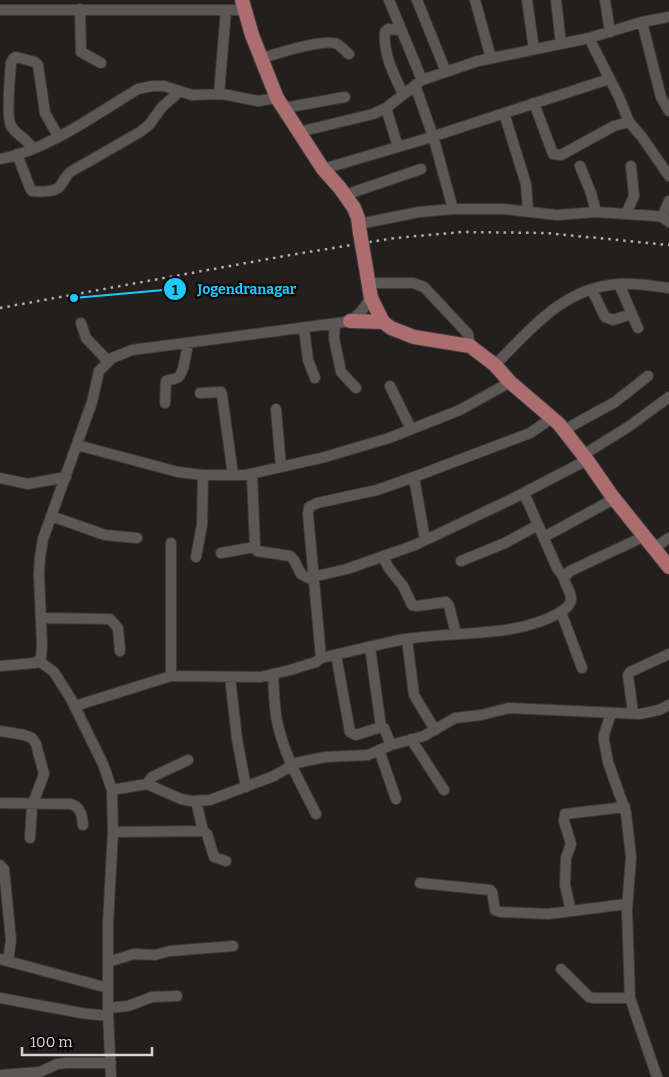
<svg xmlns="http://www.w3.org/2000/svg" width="669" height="1077" font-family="Bitter,serif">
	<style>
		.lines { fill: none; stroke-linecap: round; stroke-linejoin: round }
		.minor-casing { stroke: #3d3939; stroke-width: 12 }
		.major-casing { stroke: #3d3939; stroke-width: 16 }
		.minor { stroke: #5c5757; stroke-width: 10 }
		.major { stroke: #ab6d6e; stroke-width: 14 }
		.rail { stroke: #b2afaf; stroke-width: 2.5; stroke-dasharray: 2.5 5; stroke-linecap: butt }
		.major-bridge-casing { stroke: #3d3939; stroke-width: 16; stroke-linecap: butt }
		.major-bridge { stroke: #ab6d6e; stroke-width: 14 }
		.leader { fill: none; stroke: #20c9fd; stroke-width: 2 }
		.callout-dot { fill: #20c9fd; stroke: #0b0909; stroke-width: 2 }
		.mark-label { font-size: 15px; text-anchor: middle; font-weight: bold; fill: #111 }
		.callout-label { font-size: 14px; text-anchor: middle; font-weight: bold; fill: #20c9fd; stroke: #0b0909; stroke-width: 4.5; stroke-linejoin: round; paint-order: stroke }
	</style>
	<rect width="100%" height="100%" fill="#231f1f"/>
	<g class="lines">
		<defs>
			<path id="minor" d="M389,0L422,80
				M417,0L446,72
				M475,0L491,58
				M527,0L534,49
				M556,0L561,44
				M605,0L610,32
				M80,9L81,52L101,63
				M0,10H245
				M642,22L661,97L669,111
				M401,30L388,29L385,32C383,54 394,75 403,94
				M589,38L619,97L629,122L642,137L669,176
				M262,58C276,54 324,38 337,44C341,46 345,51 349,54
				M415,85L433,136L453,209
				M219,94L226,10
				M534,103L553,154L561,155L614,126L629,122
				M284,108L345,97
				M386,108L398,147
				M504,113L526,184L528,211
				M299,132L373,114L386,108L422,80L478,61L589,38L642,22L669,17
				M32,148C27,138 16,135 11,126C6,118 10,75 11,63L13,59L16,57L35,62L38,65L45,113L58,136
				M17,154L30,188L32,191C39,192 52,192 58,188C64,183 65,175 72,171L140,132L149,125L162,107L180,91
				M0,159C48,150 96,114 138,89L152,86H164L192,95L223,94L258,101L277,98
				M580,166L591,193L596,212
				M323,169L425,139L609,79
				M345,195L421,169
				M626,214L634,196L631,166
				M662,217L669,201
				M359,224L419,212L453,209H504L557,215L596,212L656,216L662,217L669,222
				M369,283H413L424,287L468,334L470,346
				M619,284L638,328
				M592,290L605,317L613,320L632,314
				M81,323L86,338L108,361
				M335,324L334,338L341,372L356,388
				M304,328L308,360L315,378
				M495,365C531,329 564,287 619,284C636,283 653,286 669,288
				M390,386L411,429
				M200,393L221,392L222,395L233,475
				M165,403L166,381C169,379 173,380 177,378C184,375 186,352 188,344
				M276,409L281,467
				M564,430L615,402L648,376
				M77,445L178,472L203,475H246L325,457L389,438L460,410L510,382
				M583,455L628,427L669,397
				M252,474L255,547L257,551L290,556L294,560L301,574L308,578L347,569L415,545L512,499L587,460
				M414,477L425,540
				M0,478L28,484L66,477
				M524,493L557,568L564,578
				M51,516L105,535L137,538
				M544,537L614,499
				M654,548L669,538
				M221,553L255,547
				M383,556L388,567L403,586L412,605L417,606L446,602L449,606L456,634
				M196,557L202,525L203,475
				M461,561L505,543L538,525
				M561,612L582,668
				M41,618L110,619L118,628L120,651
				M407,639L414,695L435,730
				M370,647L381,727
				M336,655L350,732L356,735L381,727L384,728L391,745
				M321,658L308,514L309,507L317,503L377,490L414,477L530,433L552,418
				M39,661L54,672L71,699L103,764L112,790L113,832L108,923V1013L111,1077
				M0,666L35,663L41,658L42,644L39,574L40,557L43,539L92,402L99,371L112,358L132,350L345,322C357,319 364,308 371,298
				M273,674C274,690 274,706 277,721C284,755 301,784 316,814
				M171,676V543
				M230,677L237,739L246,787
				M75,706L171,676L261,677L290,670L316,662L321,658C349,652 378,644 406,639C455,631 515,638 559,613C563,610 568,608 570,603C574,595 565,586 564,578L570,571L645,536
				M611,713L604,735V741L608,762L626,813L631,857L627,910L630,998L657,1077
				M633,713L628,675L630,672L669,654
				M0,731L24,735L32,738L36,744L44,774L32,806L30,838
				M411,739L444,790
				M379,750L396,799
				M147,784L152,777L156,775L188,760
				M112,790L147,784L181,799L191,801L210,800L274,776L296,763L325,757L368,755L391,745L424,736L455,718L481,715L509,708L640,714L659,710L669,705
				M196,801L203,831
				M0,803L71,804C81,807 82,816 83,825
				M113,832L203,831L207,834L214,857L226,861
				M0,865L4,869L11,940L8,961
				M420,883L490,890L492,892L495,910L501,912L548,914L627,904
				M571,911L565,885L566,858L571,844L564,821L565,814L625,807
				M0,959L108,988
				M108,962L134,954L155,955L170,951L233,946
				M561,969L589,997L594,998H630
				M0,998L81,1013L108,1016
				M108,1008L128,1006L152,997L177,996
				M0,1075L40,1072L57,1064L67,1063H111"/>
			<path id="major" d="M242,0L252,35L277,98L323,169L340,188L354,208L358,218L360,233
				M365,262L371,298L383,322L391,328L414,337L470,346L495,365L510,382L559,424L587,460L612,496L669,567
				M350,321L383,322"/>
		</defs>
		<use href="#minor" class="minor-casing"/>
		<use href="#major" class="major-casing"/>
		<use href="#minor" class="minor"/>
		<use href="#major" class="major"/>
		<path class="rail" d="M0,308L290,255L395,238L462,232L546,233L669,245"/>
		<defs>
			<path id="major-bridge" d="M360,233L365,262"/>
		</defs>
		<use href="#major-bridge" class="major-bridge-casing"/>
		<use href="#major-bridge" class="major-bridge"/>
	</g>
	<path class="leader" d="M74 298L175 289"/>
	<g class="callout-dot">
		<circle cx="74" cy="298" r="5"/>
		<circle cx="175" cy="289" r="12"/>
	</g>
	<g class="mark-label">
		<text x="175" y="295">1</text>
	</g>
	<g class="callout-label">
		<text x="247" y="294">Jogendranagar</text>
	</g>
	<path d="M22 1047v8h130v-8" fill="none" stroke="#d6d3d3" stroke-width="2.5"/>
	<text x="30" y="1047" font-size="15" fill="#d6d3d3" stroke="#0b0909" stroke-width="4" paint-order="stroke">100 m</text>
</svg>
